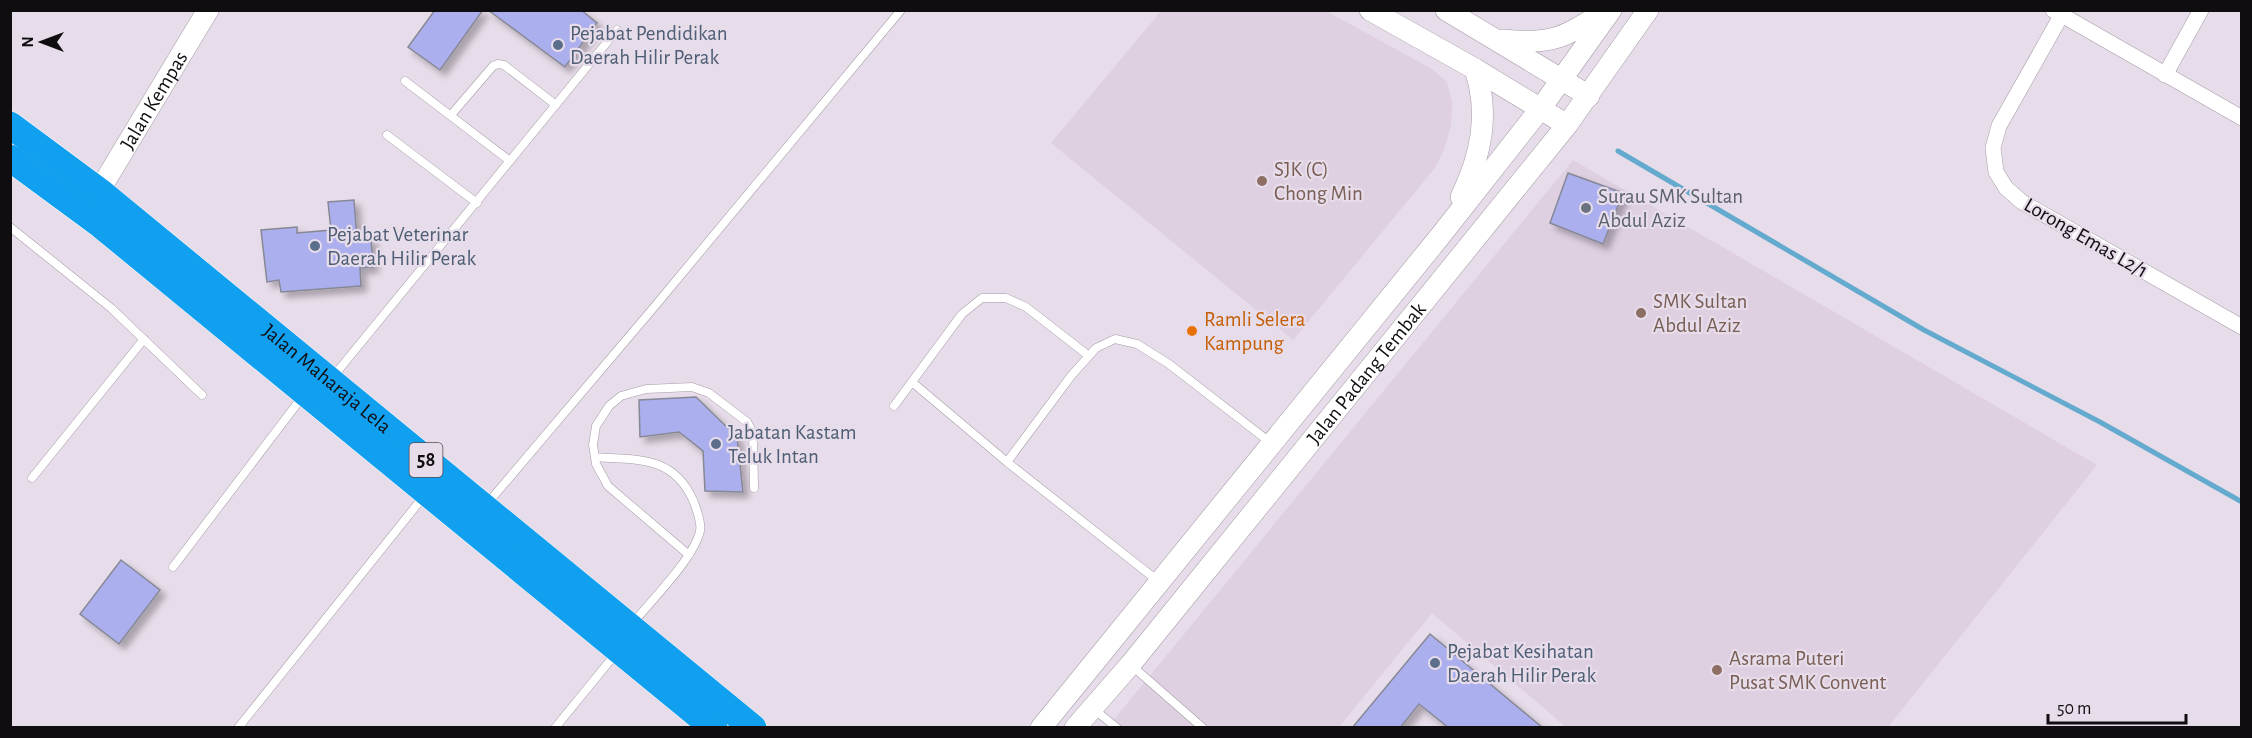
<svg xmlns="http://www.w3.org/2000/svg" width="2252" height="738" font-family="'Alegreya Sans',sans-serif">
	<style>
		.built { fill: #decfe1 }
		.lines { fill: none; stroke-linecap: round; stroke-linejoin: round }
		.stream { stroke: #64aacf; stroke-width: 5 }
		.building { fill: #acafed; stroke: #878895; stroke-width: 1.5; filter: url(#shadow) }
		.lane-casing { stroke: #a59ca7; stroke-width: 9 }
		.street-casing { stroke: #a59ca7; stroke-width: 16 }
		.secondary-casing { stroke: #a59ca7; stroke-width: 22 }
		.highway-casing { stroke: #fff; stroke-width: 28 }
		.lane { stroke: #fff; stroke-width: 8 }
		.street { stroke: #fff; stroke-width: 15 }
		.secondary { stroke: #fff; stroke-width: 21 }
		.highway { stroke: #119fef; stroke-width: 27 }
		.service-dot { fill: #5c6f8a; stroke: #e7dce9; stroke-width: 2 }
		.education-dot { fill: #8d6e63; stroke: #e7dce9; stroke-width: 2 }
		.worship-dot { fill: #6b7280; stroke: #e7dce9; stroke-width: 2 }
		.food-dot { fill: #e8710a; stroke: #e7dce9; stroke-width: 2 }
		.labels { text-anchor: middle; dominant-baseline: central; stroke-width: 4.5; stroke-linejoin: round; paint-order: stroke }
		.shield { fill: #e7dce9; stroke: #504b52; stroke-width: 1.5 }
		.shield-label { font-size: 20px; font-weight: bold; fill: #100d11 }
		.service-label { font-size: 21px; fill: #4e5e75; stroke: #e7dce9; text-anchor: start }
		.street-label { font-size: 21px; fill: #100d11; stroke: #e7dce9 }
		.education-label { font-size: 21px; fill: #785e54; stroke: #e7dce9; text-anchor: start }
		.worship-label { font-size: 21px; fill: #5b616d; stroke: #e7dce9; text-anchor: start }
		.food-label { font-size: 21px; fill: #c56008; stroke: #e7dce9; text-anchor: start }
	</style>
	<defs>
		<filter id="shadow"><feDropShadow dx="5.5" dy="5.5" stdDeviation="3" flood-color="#0004"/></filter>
	</defs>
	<rect width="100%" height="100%" fill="#e7dce9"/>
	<path class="built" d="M1161,11H1326L1432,69L1447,82L1452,102L1451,125L1444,150L1434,169L1293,340L1051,143Z
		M1573,160L2097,465L1888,727H1566L1432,613L1339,727L1107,728Z"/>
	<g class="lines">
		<path class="stream" d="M1618,151L1924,330L2100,422L2242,502"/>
	</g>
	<path class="building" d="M435,10H483L440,70L408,47Z
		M488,10H581L597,23L565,67Z
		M1568,173L1623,193L1603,244L1550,223Z
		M354,200L357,238L371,237L373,267L360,268L361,286L281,292L279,280L267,282L261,230L297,227V233L331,230L328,202Z
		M696,397L737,437L743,492L705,491L703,451L679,432L640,437L639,400Z
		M121,560L160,590L119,644L80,614Z
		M1430,634L1543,728H1449L1419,704L1400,728H1352Z"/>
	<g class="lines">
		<defs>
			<path id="lane" d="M405,81L510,161
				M451,115L493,66L498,64L504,65L556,105
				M387,135L477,203
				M10,227L111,308L202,395
				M332,378L617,30
				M912,382L1007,462L1158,581
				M894,406L962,314L982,298H1006L1026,307L1089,356
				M595,457C636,460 673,455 693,500C696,508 702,522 700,531C694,558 651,601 632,624
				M1007,462L1071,376L1096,348L1115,339L1137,344L1169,364L1271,443
				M32,478L144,339
				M487,504L655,306L901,10
				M689,555L608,486L596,464L593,445L596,426L609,406L621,396L646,389L692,387L709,393L747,422L753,433L754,488
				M173,567L303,396
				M1131,665L1203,728
				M1095,710L1117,728
				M238,728L424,496
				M555,728L617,652"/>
			<path id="street" d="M2053,10L2242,118
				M2061,16L1999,126L1993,148L1996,172L2006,188L2022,202L2242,327
				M2165,75L2201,10"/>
			<g id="secondary">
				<path d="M1370,10L1475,69L1567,125"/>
				<path d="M1446,10L1589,96"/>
				<path d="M1502,40C1549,45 1567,38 1604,11"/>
				<path id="s1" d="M99,191L208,10"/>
				<path d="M1461,197C1481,156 1490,114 1475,69"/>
				<path d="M1041,728L1441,235L1541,108L1611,10"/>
				<path id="s2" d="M1075,728L1130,665L1567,125L1648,10"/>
			</g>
			<g id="highway">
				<path id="s3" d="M10,125L99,191L753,728"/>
				<path d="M10,158L101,225L714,728"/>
			</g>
		</defs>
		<use href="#lane" class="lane-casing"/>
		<use href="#street" class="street-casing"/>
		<use href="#secondary" class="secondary-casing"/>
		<use href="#highway" class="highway-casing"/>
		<use href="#lane" class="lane"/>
		<use href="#street" class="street"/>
		<use href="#secondary" class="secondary"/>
		<use href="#highway" class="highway"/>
	</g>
	<g class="service-dot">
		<circle cx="558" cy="45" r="6"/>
		<circle cx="315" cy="246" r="6"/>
		<circle cx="716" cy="444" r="6"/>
		<circle cx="1435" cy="663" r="6"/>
	</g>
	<g class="education-dot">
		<circle cx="1262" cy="181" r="6"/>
		<circle cx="1641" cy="313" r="6"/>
		<circle cx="1717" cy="670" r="6"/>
	</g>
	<circle class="worship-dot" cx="1586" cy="208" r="6"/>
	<circle class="food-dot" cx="1192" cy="331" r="6"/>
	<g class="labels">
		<rect class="shield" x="409.5" y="443" width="33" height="34" rx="4.5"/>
		<g class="shield-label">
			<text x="426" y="460">58</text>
		</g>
		<g class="service-label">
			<text x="570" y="33">Pejabat Pendidikan<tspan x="570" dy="24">Daerah Hilir Perak</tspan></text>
			<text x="327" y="234">Pejabat Veterinar<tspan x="327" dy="24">Daerah Hilir Perak</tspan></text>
			<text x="728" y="432">Jabatan Kastam<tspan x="728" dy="24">Teluk Intan</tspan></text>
			<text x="1447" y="651">Pejabat Kesihatan<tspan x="1447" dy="24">Daerah Hilir Perak</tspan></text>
		</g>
		<g class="street-label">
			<text stroke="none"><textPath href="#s1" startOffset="106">Jalan Kempas</textPath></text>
			<text transform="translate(2086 238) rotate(30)">Lorong Emas L2/1</text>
			<text stroke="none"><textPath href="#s2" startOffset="459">Jalan Padang Tembak</textPath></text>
			<text stroke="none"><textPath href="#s3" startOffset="406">Jalan Maharaja Lela</textPath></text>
		</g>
		<g class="education-label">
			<text x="1274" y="169">SJK (C)<tspan x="1274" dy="24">Chong Min</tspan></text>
			<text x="1653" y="301">SMK Sultan<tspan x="1653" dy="24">Abdul Aziz</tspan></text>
			<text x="1729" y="658">Asrama Puteri<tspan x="1729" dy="24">Pusat SMK Convent</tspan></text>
		</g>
		<g class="worship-label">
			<text x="1598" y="196">Surau SMK Sultan<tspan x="1598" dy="24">Abdul Aziz</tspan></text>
		</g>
		<g class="food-label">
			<text x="1204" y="319">Ramli Selera<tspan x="1204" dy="24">Kampung</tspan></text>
		</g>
	</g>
	<rect width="2252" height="738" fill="none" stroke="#100d11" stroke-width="24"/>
	<g transform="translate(42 42) rotate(270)" stroke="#e7dce9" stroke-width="4.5" paint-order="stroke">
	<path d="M0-4.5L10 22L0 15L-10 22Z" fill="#100d11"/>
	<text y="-9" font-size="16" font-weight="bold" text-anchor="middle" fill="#100d11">N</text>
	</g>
	<path d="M2048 714v9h138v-9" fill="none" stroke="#100d11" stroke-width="3"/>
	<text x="2057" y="714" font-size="18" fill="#100d11" stroke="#e7dce9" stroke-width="4.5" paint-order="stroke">50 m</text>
</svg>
